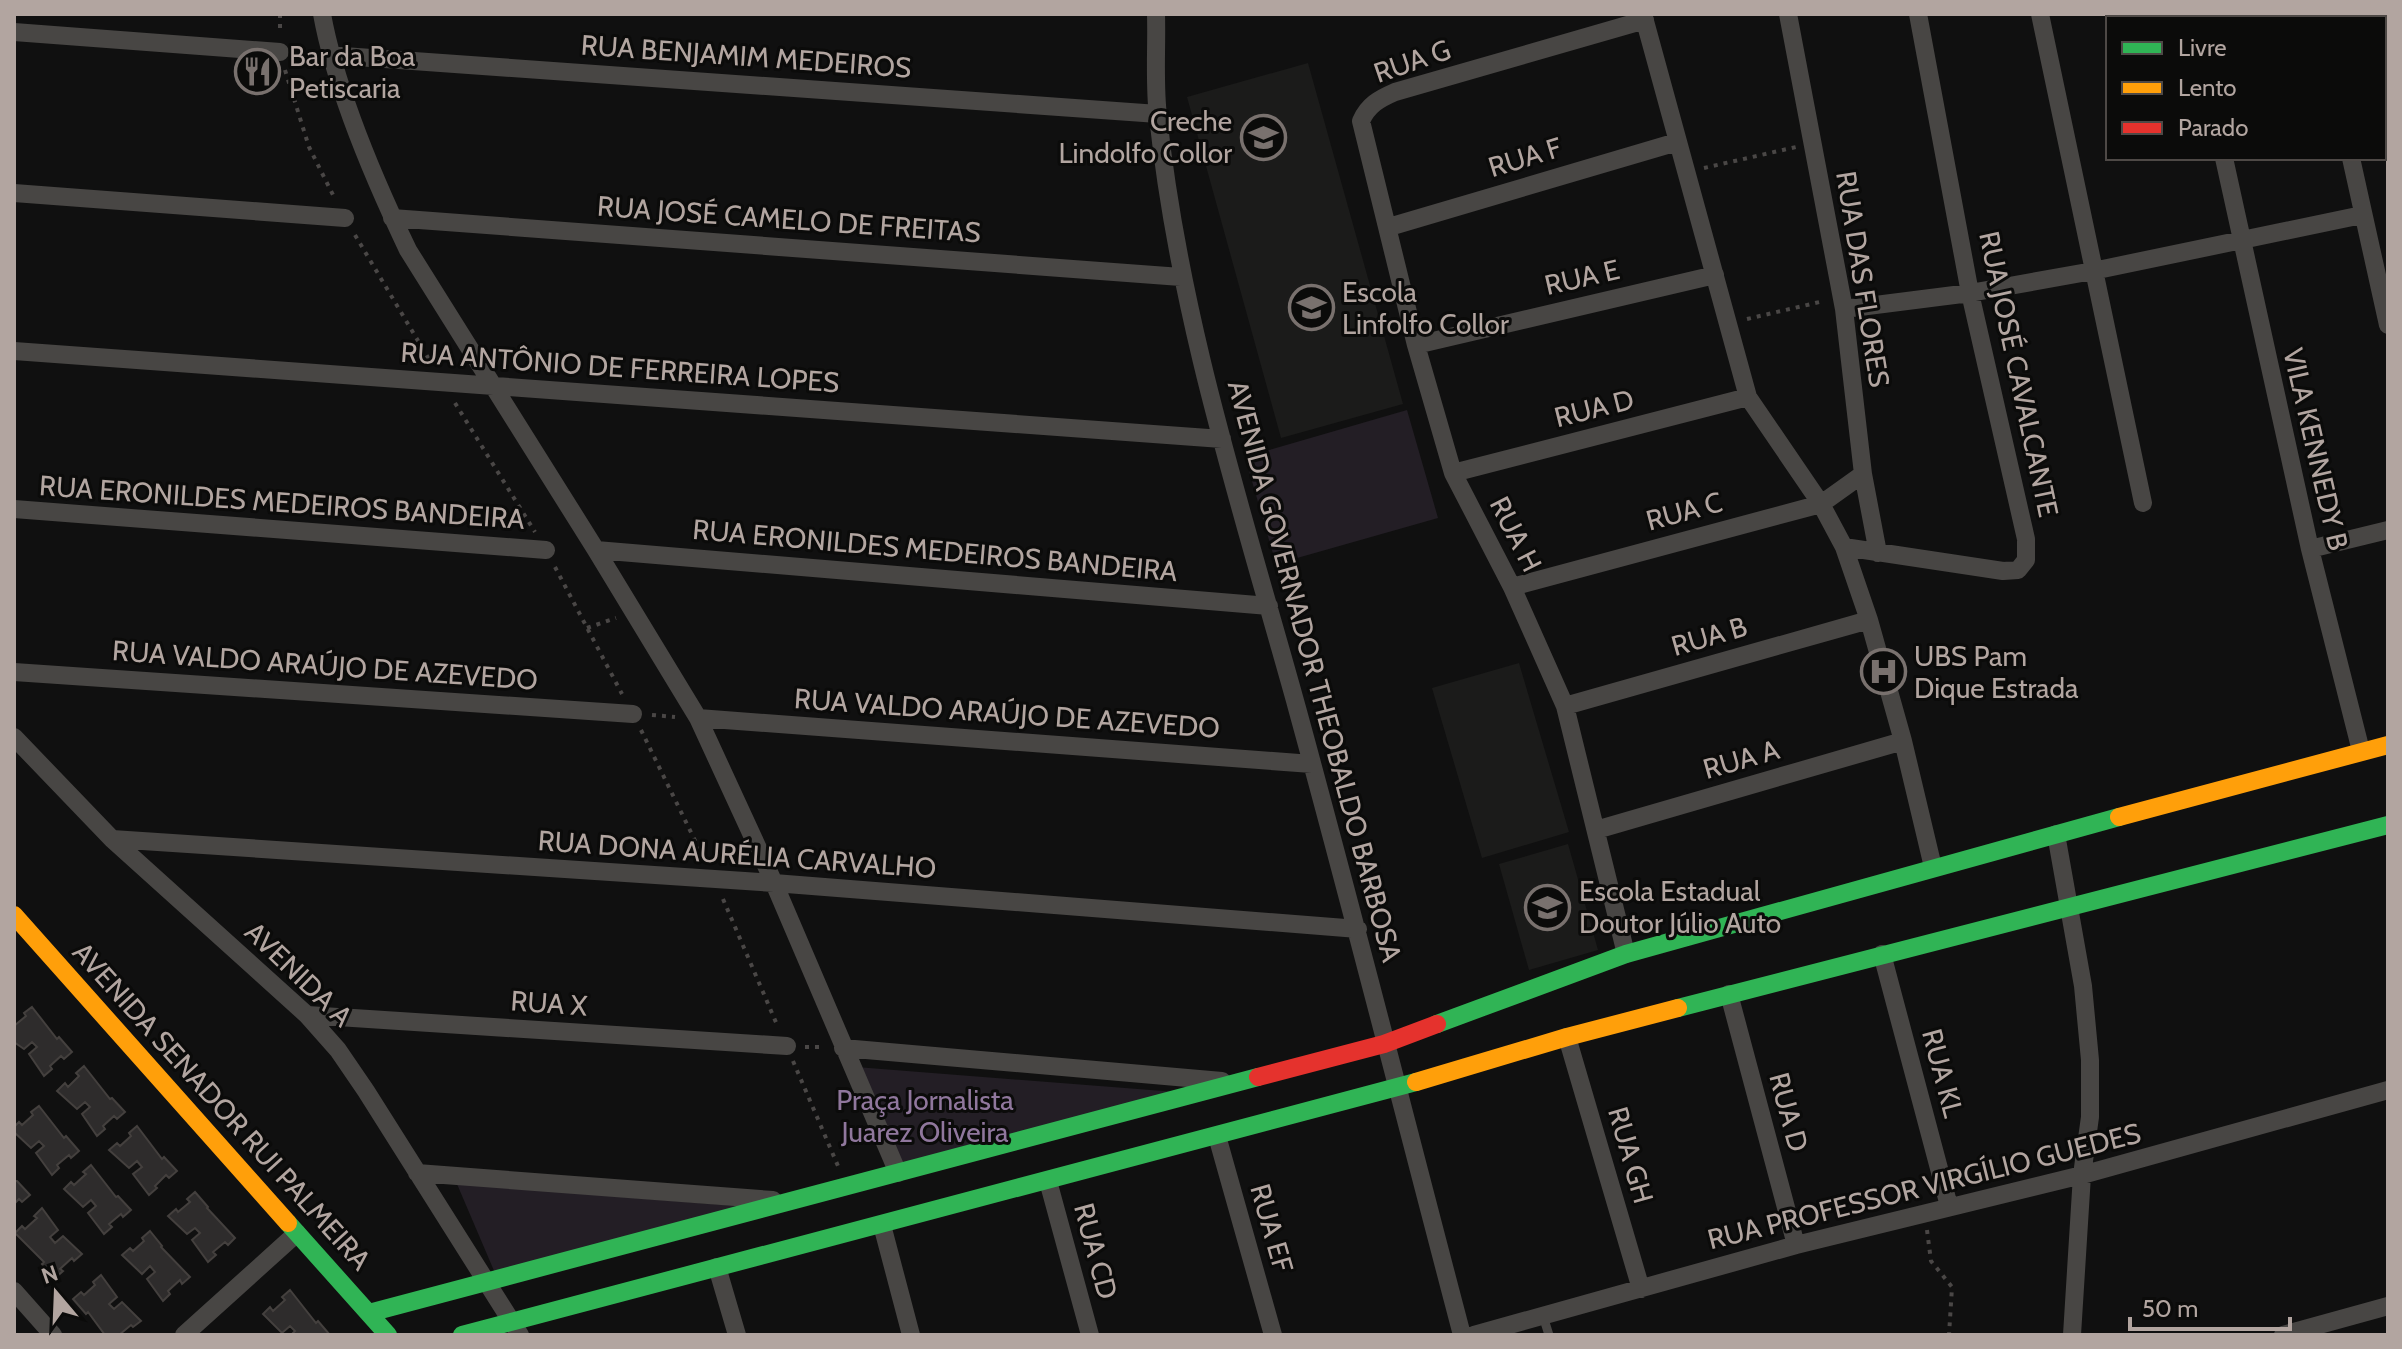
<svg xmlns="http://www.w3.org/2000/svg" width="2402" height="1349" font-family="Cabin,sans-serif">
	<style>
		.built { fill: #1b1b1a }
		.green { fill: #231e25 }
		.building { fill: #2e2c2c; stroke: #44403e; stroke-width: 2 }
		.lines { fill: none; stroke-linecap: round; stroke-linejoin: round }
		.path { stroke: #4a4746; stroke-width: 4; stroke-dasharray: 4 6; stroke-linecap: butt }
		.lane { stroke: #484644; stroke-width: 9 }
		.street { stroke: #484644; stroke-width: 18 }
		.fast { stroke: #30b455; stroke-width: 18 }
		.slow { stroke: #ff9f0a; stroke-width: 18 }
		.jam { stroke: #e5322d; stroke-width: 18 }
		.labels { text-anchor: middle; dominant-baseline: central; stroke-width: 6; stroke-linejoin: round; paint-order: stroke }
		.poi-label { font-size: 28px; fill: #b2a5a0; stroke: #0b0b0a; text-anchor: start }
		.street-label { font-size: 28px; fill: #b2a5a0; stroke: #0b0b0a }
		.park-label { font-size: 28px; fill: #90779d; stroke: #0b0b0a }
	</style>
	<rect width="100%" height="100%" fill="#101010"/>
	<path class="built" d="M1308,63L1403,404L1281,438L1187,97Z
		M1519,663L1569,832L1482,858L1432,688Z
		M1568,844L1598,950L1529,970L1499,864Z"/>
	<path class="green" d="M1407,410L1438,518L1276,564L1245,457Z
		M856,1067L1189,1093L898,1168Z
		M457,1184L750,1207L495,1273Z"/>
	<path class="building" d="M32,1007L57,1039L59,1037L72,1052L64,1059L61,1056L50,1066L52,1069L44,1076L29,1054L37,1047L32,1042L24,1049L14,1042V1026L26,1016L24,1013Z
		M84,1066L110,1099L112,1098L125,1112L117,1119L114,1116L103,1126L105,1129L97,1136L82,1114L90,1107L85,1102L77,1109L57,1091L65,1083L68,1087L79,1076L76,1073Z
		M39,1106L64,1138L66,1136L79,1151L71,1158L69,1155L57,1165L59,1168L52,1175L36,1153L44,1146L39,1141L31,1148L14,1132V1127L19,1122L22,1125L33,1115L31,1112Z
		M137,1126L162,1159L164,1157L177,1171L169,1178L166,1175L155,1186L157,1188L149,1195L133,1174L142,1167L137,1161L129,1168L109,1150L117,1143L120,1146L131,1136L129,1133Z
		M91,1165L116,1197L118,1196L131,1210L123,1217L121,1214L109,1224L112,1227L104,1234L88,1213L96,1206L91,1200L83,1207L64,1189L71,1182L74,1185L86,1174L83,1172Z
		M14,1181H17L30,1195L22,1202L19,1199L14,1204Z
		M195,1192L208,1207L207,1208L235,1238L228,1245L225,1242L213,1252L216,1255L208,1262L192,1240L200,1233L195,1228L187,1234L168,1216L176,1209L178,1212L190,1202L187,1199Z
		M42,1208L58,1230L50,1237L55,1243L63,1236L82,1254L74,1261L72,1258L60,1269L63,1271L55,1278L42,1264L44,1262L15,1233L22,1226L25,1229L37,1218L34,1216Z
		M150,1231L162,1246L161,1247L190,1277L182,1284L180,1280L168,1291L170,1294L163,1301L147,1279L155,1272L150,1266L142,1274L122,1255L130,1248L133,1251L144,1241L142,1238Z
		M101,1275L117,1297L109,1304L114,1309L122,1302L141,1321L133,1327L131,1325L119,1335H105L88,1312L86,1314L73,1299L81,1292L84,1295L95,1285L93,1282Z
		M290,1290L316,1323L318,1321L330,1335H291L295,1331L290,1326L282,1333L263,1314L270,1307L273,1311L285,1300L282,1297Z"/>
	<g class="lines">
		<path class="path" d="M280,14V34
			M285,70L309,147L335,199
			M1704,168L1796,147
			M355,235L430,361
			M1747,319L1824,301
			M455,403L535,532
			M555,567L622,694
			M587,628L616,618
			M652,715L675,717
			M641,730L704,859
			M723,899L778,1027
			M805,1047H824
			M793,1061L838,1166
			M1927,1230L1931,1261L1952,1287L1949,1335"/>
		<path class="lane" d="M1543,1316L1549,1335"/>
		<path class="street" d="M322,14C336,91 374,179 408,250L596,550L698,718L774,883L898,1173
			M1156,14C1157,48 1154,83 1158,116C1179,318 1243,513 1297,708C1354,916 1407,1126 1462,1335
			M1643,14L1748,397L1821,504L1844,547L1869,620L1903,741L1933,867
			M1788,14L1844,309L1863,474L1878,553
			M2040,14L2143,503
			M2194,14L2195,18
			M2322,14V18
			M14,32L280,52
			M329,55L1158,114
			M2224,158L2310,549L2361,751
			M2351,158L2388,325
			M14,193L345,218
			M392,218L1181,277
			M1389,227L1677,142
			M1844,309L1970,293L2093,271L2362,215
			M1416,345L1715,275
			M14,351L1222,439
			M1453,473L1748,397
			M14,509L546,550
			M1844,547L2003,571L2018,570L2026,560V539L1970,293L1918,14
			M2310,549L2388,530
			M596,550L1269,606
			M1512,587L1821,504L1863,474
			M14,672L633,714
			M1565,706L1869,620
			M698,718L1312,764
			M14,737L112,839L307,1015L338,1050L366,1091L520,1335
			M1596,830L1903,741
			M2056,834L2083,986L2090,1060V1117L2082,1175L2072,1335
			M112,839L774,883L1358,929
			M1626,954L1565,706L1512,587L1453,473L1416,345L1361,121C1368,105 1379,99 1395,92L1645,20
			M1882,954L1949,1206
			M1729,994L1796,1245
			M307,1015L787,1046
			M1567,1037L1641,1289
			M843,1048L1222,1081
			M1217,1136L1273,1335
			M417,1173L773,1200
			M1048,1181L1090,1335
			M882,1225L911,1335
			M717,1267L737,1335
			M14,1291L53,1335
			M184,1335L297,1233
			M1474,1335L1796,1245L2082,1175L2388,1090
			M2283,1335L2388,1306"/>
		<path class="fast" d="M1678,1008L2388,825
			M1437,1024L1626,954L2119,817
			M288,1223L388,1335
			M369,1313L1258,1077
			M462,1335L1416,1082"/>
		<path class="slow" d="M2119,817L2388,745
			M14,915L288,1223
			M1416,1082L1567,1037L1678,1008"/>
		<path class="jam" d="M1258,1077L1384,1044L1437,1024"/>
	</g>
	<defs>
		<symbol id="restaurant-ring" viewBox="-11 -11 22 22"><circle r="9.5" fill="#0b0b0a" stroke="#79716e" stroke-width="1.5"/><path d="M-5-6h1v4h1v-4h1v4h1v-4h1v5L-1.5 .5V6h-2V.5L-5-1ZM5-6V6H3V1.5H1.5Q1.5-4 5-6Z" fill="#79716e"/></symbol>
		<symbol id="school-ring" viewBox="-11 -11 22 22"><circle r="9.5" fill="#0b0b0a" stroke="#79716e" stroke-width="1.5"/><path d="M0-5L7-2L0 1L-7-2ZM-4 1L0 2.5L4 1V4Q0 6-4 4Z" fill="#79716e"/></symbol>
		<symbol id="hospital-ring" viewBox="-11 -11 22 22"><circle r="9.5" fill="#0b0b0a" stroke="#79716e" stroke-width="1.5"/><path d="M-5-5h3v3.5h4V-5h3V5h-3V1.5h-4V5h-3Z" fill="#79716e"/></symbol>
	</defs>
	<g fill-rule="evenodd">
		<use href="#restaurant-ring" x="232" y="46" width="51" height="51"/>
		<use href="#school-ring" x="1238" y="112" width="51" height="51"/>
		<use href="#school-ring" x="1286" y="282" width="51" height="51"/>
		<use href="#hospital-ring" x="1858" y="646" width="51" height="51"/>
		<use href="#school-ring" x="1522" y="882" width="51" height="51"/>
	</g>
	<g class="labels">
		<g class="poi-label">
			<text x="289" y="56">Bar da Boa<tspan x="289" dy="32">Petiscaria</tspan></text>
			<text x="1232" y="121" text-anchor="end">Creche<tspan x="1232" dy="32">Lindolfo Collor</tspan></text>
			<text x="1342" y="292">Escola<tspan x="1342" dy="32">Linfolfo Collor</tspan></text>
			<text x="1914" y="656">UBS Pam<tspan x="1914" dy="32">Dique Estrada</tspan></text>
			<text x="1579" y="891">Escola Estadual<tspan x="1579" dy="32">Doutor Júlio Auto</tspan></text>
		</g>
		<g class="street-label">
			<text transform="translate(746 56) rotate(4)">RUA BENJAMIM MEDEIROS</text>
			<text transform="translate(1412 61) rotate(-19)">RUA G</text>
			<text transform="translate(1525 157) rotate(-17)">RUA F</text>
			<text transform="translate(789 219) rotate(4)">RUA JOSÉ CAMELO DE FREITAS</text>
			<text transform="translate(1582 277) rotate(-13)">RUA E</text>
			<text transform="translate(1863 279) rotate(81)">RUA DAS FLORES</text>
			<text transform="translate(620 367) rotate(4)">RUA ANTÔNIO DE FERREIRA LOPES</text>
			<text transform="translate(2019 374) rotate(78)">RUA JOSÉ CAVALCANTE</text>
			<text transform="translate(1594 408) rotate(-14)">RUA D</text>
			<text transform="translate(2316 449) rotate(77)">VILA KENNEDY B</text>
			<text transform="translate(282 502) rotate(4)">RUA ERONILDES MEDEIROS BANDEIRA</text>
			<text transform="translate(1684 511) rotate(-15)">RUA C</text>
			<text transform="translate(1516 534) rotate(63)">RUA H</text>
			<text transform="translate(935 550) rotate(5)">RUA ERONILDES MEDEIROS BANDEIRA</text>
			<text transform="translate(1709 636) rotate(-16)">RUA B</text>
			<text transform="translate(325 665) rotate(4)">RUA VALDO ARAÚJO DE AZEVEDO</text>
			<text transform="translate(1315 671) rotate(75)">AVENIDA GOVERNADOR THEOBALDO BARBOSA</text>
			<text transform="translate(1007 713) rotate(4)">RUA VALDO ARAÚJO DE AZEVEDO</text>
			<text transform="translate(1741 759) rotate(-16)">RUA A</text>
			<text transform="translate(737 854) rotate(4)">RUA DONA AURÉLIA CARVALHO</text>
			<text transform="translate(299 974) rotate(44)">AVENIDA A</text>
			<text transform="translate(549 1003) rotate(4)">RUA X</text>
			<text transform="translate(1943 1073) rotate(75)">RUA KL</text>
			<text transform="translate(222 1106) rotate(48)">AVENIDA SENADOR RUI PALMEIRA</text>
			<text transform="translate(1789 1112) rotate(75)">RUA D</text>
			<text transform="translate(1631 1155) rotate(74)">RUA GH</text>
			<text transform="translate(1924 1186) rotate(-14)">RUA PROFESSOR VIRGÍLIO GUEDES</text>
			<text transform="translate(1272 1228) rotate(74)">RUA EF</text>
			<text transform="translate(1096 1251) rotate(75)">RUA CD</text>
		</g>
		<g class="park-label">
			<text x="925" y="1100">Praça Jornalista<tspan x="925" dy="32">Juarez Oliveira</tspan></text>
		</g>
	</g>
	<rect width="2402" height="1349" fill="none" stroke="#b2a5a0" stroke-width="32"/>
	<rect x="2106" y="16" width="280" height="144" fill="#0b0b0a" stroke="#4e4946" stroke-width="2"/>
	<rect x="2122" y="42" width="40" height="12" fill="#30b455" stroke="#4e4946" stroke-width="2"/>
	<text x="2178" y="56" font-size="24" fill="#b2a5a0">Livre</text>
	<rect x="2122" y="82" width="40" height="12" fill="#ff9f0a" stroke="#4e4946" stroke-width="2"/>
	<text x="2178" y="96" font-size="24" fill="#b2a5a0">Lento</text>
	<rect x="2122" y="122" width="40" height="12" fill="#e5322d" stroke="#4e4946" stroke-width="2"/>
	<text x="2178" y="136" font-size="24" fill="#b2a5a0">Parado</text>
	<g transform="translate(56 1293) rotate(341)" stroke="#0b0b0a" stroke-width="6" paint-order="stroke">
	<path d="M0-6L14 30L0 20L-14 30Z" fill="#b2a5a0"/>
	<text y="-12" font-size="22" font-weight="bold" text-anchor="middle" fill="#b2a5a0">N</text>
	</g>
	<path d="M2130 1317v12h160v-12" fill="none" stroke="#b2a5a0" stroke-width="4"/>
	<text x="2142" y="1317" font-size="24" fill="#b2a5a0" stroke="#0b0b0a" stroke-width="6" paint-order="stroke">50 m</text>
</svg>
